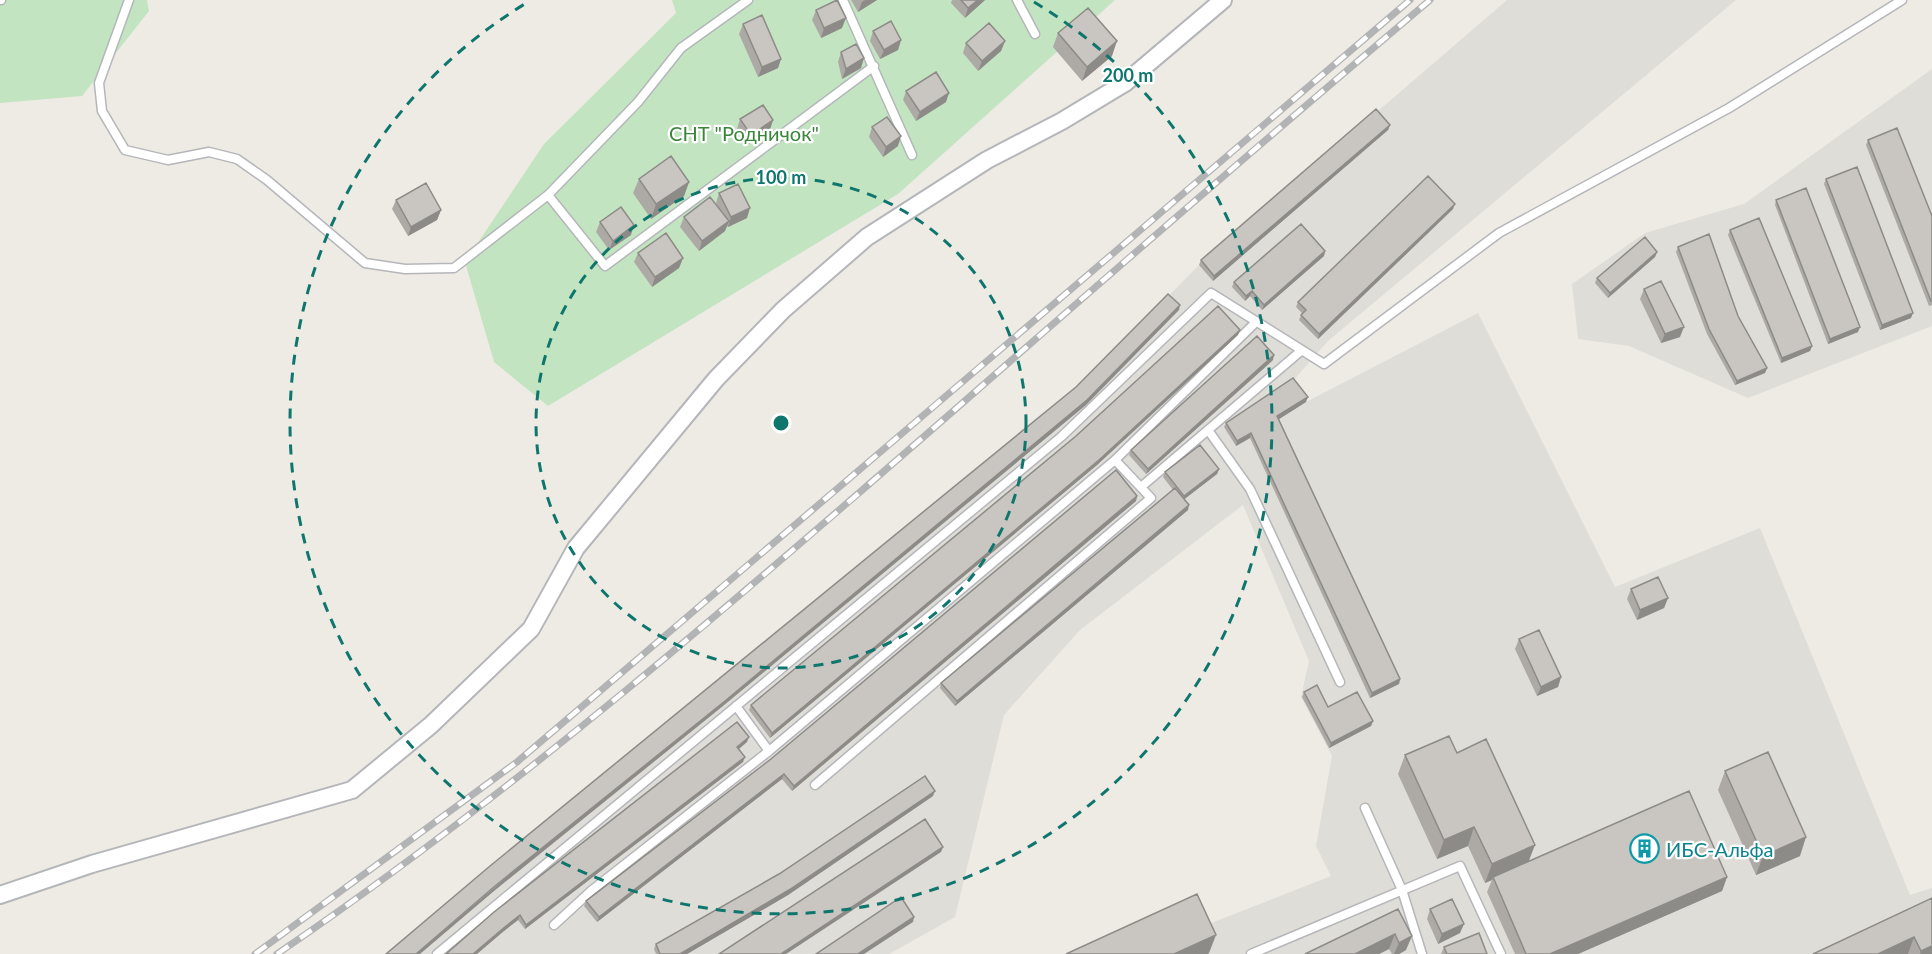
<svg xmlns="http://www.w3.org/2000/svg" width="1932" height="954" font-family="Lato,sans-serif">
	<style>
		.industrial { fill: #dfddd8 }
		.green { fill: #c3e4c1 }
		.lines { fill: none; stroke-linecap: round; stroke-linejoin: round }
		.service-casing { stroke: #b4b6ba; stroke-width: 11 }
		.minor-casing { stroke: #b4b6ba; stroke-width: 20 }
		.service { stroke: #fff; stroke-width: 8 }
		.minor { stroke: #fff; stroke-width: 16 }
		.rail-casing { stroke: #b2b3b4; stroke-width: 7 }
		.rail { stroke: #fff; stroke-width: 4.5; stroke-dasharray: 14; stroke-linecap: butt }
		.wall { fill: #adaaa6 }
		.shaded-wall { fill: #8d8b87 }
		.building { fill: #c9c6c1; stroke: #8d8b87; stroke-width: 1.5 }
		.ring { fill: none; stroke: #0f766e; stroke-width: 3; stroke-dasharray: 10 8 }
		.labels { text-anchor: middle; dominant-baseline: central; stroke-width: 4.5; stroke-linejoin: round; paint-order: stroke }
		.park-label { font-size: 20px; fill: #3a853a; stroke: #fff }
		.culture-label { font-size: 20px; fill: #0d838f; stroke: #fff; text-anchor: start }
		.centre { fill: #0f766e; stroke: #fff; stroke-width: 3 }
		.ring-label { font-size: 18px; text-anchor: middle; font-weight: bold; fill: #0f766e; stroke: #fff; stroke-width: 4.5; stroke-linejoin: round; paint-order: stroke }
	</style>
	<rect width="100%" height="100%" fill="#eeebe4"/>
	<path class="industrial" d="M1507,0H1736L1328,341L1291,383L1306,402L1478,313L1615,587L1760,528L1910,895L1932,888V954H1132L1331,876L1316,846L1332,756L1301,697L1309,661L1243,505L1080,630L1004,715L955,917L889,954H390L1074,392L1199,265Z
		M1932,69V326L1748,398L1629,346L1578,339L1572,284L1645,233L1744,204Z"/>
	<path class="green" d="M0,0H147L149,11L82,96L0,103Z
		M672,0H1115L898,194L548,406L494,362L465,262L544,144L676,13Z"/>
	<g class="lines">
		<defs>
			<path id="service" d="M0,0H1
				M129,0L99,83L102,111L125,150L168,160L209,152L237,159L267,180L365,263L405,269L454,268L548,195L638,102L681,48L748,0
				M843,0L912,155
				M1017,0L1035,34
				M548,195L605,266L874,66
				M1208,430L1250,489L1340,682
				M1141,487L1302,350
				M736,706L769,751L1115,460L1256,322
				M815,785L1151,498L1115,460
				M1365,808L1402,890L1422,954
				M554,925L591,891L769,751
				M437,954L1061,437L1211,293L1324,364L1499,233L1729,108L1902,0
				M1251,954L1460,866L1501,954"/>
			<path id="minor" d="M0,895L92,864L352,790L431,725L531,629L576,548L716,379L783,310L867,237L987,160L1062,121L1125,83L1223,0"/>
		</defs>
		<use href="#service" class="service-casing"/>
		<use href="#minor" class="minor-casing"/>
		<use href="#service" class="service"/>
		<use href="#minor" class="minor"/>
		<defs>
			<path id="rail" d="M255,954L517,762L1410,0
				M277,954C515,792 734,602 951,413C1110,274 1269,136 1430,0"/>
		</defs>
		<use href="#rail" class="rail-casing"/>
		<use href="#rail" class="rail"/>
	</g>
	<path class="wall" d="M851,0H877L858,12Z
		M952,0H985L965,18L951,3Z
		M816,10L842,28L821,38L812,20Z
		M743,24L781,59L778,68L758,77L739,34Z
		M873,31L901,40L898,50L880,59L870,41Z
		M1058,33L1112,56L1082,81L1053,47Z
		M1005,41L1001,51L978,71L963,53L966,43Z
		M841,52L861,68L842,79L838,62Z
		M906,91L946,102L916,121L903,100Z
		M740,119L770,130L747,145L737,129Z
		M1390,125L1388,130L1213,281L1199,265L1201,260Z
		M872,127L898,146L883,157L869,137Z
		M1868,140L1932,216V305L1929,306L1866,145Z
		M639,179L689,182L684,196L651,219L633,193Z
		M1826,179L1911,318L1880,330L1824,184Z
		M719,193L747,218L728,227L727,226L725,231L699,251L680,227L684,217L718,207L716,203Z
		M396,200L441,210L437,220L408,236L392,209Z
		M1776,200L1858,332L1828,344L1775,205Z
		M1453,209L1318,339L1299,320L1302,313L1296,307L1298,302Z
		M600,222L631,235L609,250L596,232Z
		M1730,230L1812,346L1810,351L1781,363L1728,235Z
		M1678,247L1767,368L1765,373L1735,385L1707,334L1676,252Z
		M1325,251L1324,256L1262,310L1250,296L1245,301L1232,287L1234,282Z
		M1657,252L1655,257L1608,298L1595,283L1597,278Z
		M638,253L683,258L679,268L652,287L634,262Z
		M1644,289L1680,337L1661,343L1640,299Z
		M1238,335L1097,465L770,738L749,710L751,705Z
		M1273,360L1146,474L1129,455L1131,450Z
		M1306,402L1279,419L1400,679L1399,684L1370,698L1250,438L1236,446L1224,427L1226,423Z
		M1219,469L1217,474L1184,499L1188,510L955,706L940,688L941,683L1173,490L1163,477L1165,472Z
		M1137,496L1136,501L792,791L782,779L597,922L584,906L586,901Z
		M1631,589L1668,598L1664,608L1637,620L1627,599Z
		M1519,639L1561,677L1558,687L1537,696L1515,649Z
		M1304,692L1328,707L1373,721L1371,726L1329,748L1302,697Z
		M747,742L739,749L743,762L525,929L518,920L504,931L446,954Z
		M1405,755L1528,862L1727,877L1722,891L1578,954H1515L1487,892L1492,880L1485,883L1468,846L1437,859L1398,774Z
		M1725,771L1800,856L1756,875L1718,790Z
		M933,796L788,895L687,954H656L654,949L656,944Z
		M1932,898V954H1813Z
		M1398,909L1406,950L1399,954H1392L1389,949L1379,954H1305Z
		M1430,909L1460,933L1438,944L1427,919Z
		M1444,947L1487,954H1441Z"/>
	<path class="shaded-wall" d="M865,0H877L858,12L862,2Z
		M978,0H985L965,18L968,8Z
		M846,18L842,28L821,38L824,28Z
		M901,40L898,50L880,59L884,50Z
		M1005,41L1001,51L978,71L982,61Z
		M1117,41L1112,56L1082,81L1087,67Z
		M864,58L861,68L842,79L846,69Z
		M781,59L778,68L758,77L762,67Z
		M949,93L946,102L916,121L920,112Z
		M773,120L770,130L747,145L751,135Z
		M1390,125L1388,130L1213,281L1214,276Z
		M901,136L898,146L883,157L886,147Z
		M689,182L684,196L651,219L656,204Z
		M1455,204L1453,209L1318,339L1319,334Z
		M750,208L747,218L728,227L731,217Z
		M441,210L437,220L408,236L411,227Z
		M729,221L725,231L699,251L702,241Z
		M634,225L631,235L609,250L613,241Z
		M1325,251L1324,256L1262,310L1264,305Z
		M1657,252L1655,257L1608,298L1610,293Z
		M683,258L679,268L652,287L655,277Z
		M1252,291L1250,296L1245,301L1246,296Z
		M1180,305L1179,310L1086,405L723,706L494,891L420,954H416Z
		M1913,313L1911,318L1880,330L1882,325Z
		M1684,327L1680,337L1661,343L1665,334Z
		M1860,327L1858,332L1828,344L1830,339Z
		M1240,330L1238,335L1097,465L770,738L772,733Z
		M1812,346L1810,351L1781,363L1782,358Z
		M1274,355L1273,360L1146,474L1148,469Z
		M1767,368L1765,373L1735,385L1737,381Z
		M1308,397L1306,402L1276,421L1277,416Z
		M1251,433L1250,438L1236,446L1237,441Z
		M1219,469L1217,474L1182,501L1184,496Z
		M1137,496L1136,501L792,791L794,786Z
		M1189,505L1188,510L955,706L957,701Z
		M1668,598L1664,608L1637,620L1640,610Z
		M1561,677L1558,687L1537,696L1541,687Z
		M1400,679L1399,684L1370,698L1372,693Z
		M1373,721L1371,726L1329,748L1331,743Z
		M749,737L747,742L735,752L737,747Z
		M745,757L743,762L525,929L526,925Z
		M784,774L782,779L597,922L599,917Z
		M935,791L933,796L788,895L687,954H680Z
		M1474,827L1468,846L1437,859L1444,840Z
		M1806,837L1800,856L1756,875L1763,856Z
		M1535,845L1528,863L1493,877L1492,880L1485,883L1492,864Z
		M943,847L941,852L786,954H781Z
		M1727,877L1722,891L1578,954H1550Z
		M520,915L518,920L504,931L477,954H473L506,926Z
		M914,917L913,922L864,954H858Z
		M1464,924L1460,933L1438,944L1442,934Z
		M1395,934L1389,949L1379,954H1355Z
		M1216,935L1209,953L1208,954H1174Z
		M1412,936L1406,950L1399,954H1394L1399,943Z
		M1914,937L1908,954H1878Z
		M1932,946V954H1920L1921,951Z"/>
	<path class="building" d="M837,0L846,18L824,28L816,10Z
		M961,0H978L968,8Z
		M1088,8L1117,41L1087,67L1058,33Z
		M762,15L781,59L762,67L743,24Z
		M891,21L901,40L884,50L873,31Z
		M989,23L1005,41L982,61L966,43Z
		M856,44L864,58L846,69L841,52Z
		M936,72L949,93L920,112L906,91Z
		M763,105L773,120L751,135L740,119Z
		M1376,109L1390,125L1214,276L1201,260Z
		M887,117L901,136L886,147L872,127Z
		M1897,128L1932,216V301H1931L1868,140Z
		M671,156L689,182L656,204L639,179Z
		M1857,167L1913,313L1882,325L1826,179Z
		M1428,176L1455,204L1319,334L1301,315L1306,310L1298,302Z
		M426,183L441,210L411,227L396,200Z
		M738,184L750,208L731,217L719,193Z
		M1806,188L1860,327L1830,339L1776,200Z
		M710,197L729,221L702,241L684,217Z
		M621,207L634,225L613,241L600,222Z
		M1759,218L1812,346L1782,358L1730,230Z
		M1301,224L1325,251L1264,305L1252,291L1246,296L1234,282Z
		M666,233L683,258L655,277L638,253Z
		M1709,234L1738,316L1767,368L1737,381L1709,329L1678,247Z
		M1645,237L1657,252L1610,293L1597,278Z
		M1661,281L1684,327L1665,334L1644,289Z
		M1168,294L1180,305L1087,400L725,701L495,886L416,954H386L490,866L1076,387Z
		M1218,306L1240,330L1099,460L772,733L751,705L1076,436Z
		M1257,336L1274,355L1148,469L1131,450Z
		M1293,378L1308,397L1277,416L1400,679L1372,693L1251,433L1237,441L1226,423Z
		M1200,445L1219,469L1184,496L1165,472Z
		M1116,470L1137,496L794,786L784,774L599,917L586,901L771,759Z
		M1175,488L1189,505L957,701L941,683Z
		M1658,577L1668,598L1640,610L1631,589Z
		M1539,630L1561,677L1541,687L1519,639Z
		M1317,685L1328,707L1357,692L1373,721L1331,743L1304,692Z
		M737,722L749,737L737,747L745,757L526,925L520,915L506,926L473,954H446L494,912Z
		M1449,736L1457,753L1486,739L1535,845L1492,864L1474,827L1444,840L1405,755Z
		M1768,752L1806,837L1763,856L1725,771Z
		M925,776L935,791L789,890L680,954H660L656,944L779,874Z
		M1689,791L1727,877L1550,954H1526L1493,877Z
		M925,819L943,847L781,954H719Z
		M1197,894L1216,935L1174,954H1066Z
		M901,897L914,917L858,954H816Z
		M1932,898V946L1921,951L1914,937L1878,954H1813Z
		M1452,899L1464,924L1442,934L1430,909Z
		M1398,909L1412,936L1399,943L1395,934L1355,954H1305Z
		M1479,933L1487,954H1447L1444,947Z"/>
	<g class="ring">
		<circle cx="781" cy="423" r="245"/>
		<path d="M1034 2A491 491 0 1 1 528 2"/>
	</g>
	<defs>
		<symbol id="building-ring" viewBox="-11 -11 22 22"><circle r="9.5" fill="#fff" stroke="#0f9aa8" stroke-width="1.5"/><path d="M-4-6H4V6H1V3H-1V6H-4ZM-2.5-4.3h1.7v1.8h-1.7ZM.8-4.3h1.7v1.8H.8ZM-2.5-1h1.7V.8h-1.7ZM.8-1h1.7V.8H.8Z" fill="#0f9aa8"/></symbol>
	</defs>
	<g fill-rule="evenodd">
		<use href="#building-ring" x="1628" y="832" width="33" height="33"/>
	</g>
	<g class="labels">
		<g class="park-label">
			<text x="744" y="133">СНТ "Родничок"</text>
		</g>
		<g class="culture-label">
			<text x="1666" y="849">ИБС-Альфа</text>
		</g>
	</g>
	<circle cx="781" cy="423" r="9" class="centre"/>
	<g class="ring-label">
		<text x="1128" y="82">200 m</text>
		<text x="781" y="184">100 m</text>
	</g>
</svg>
